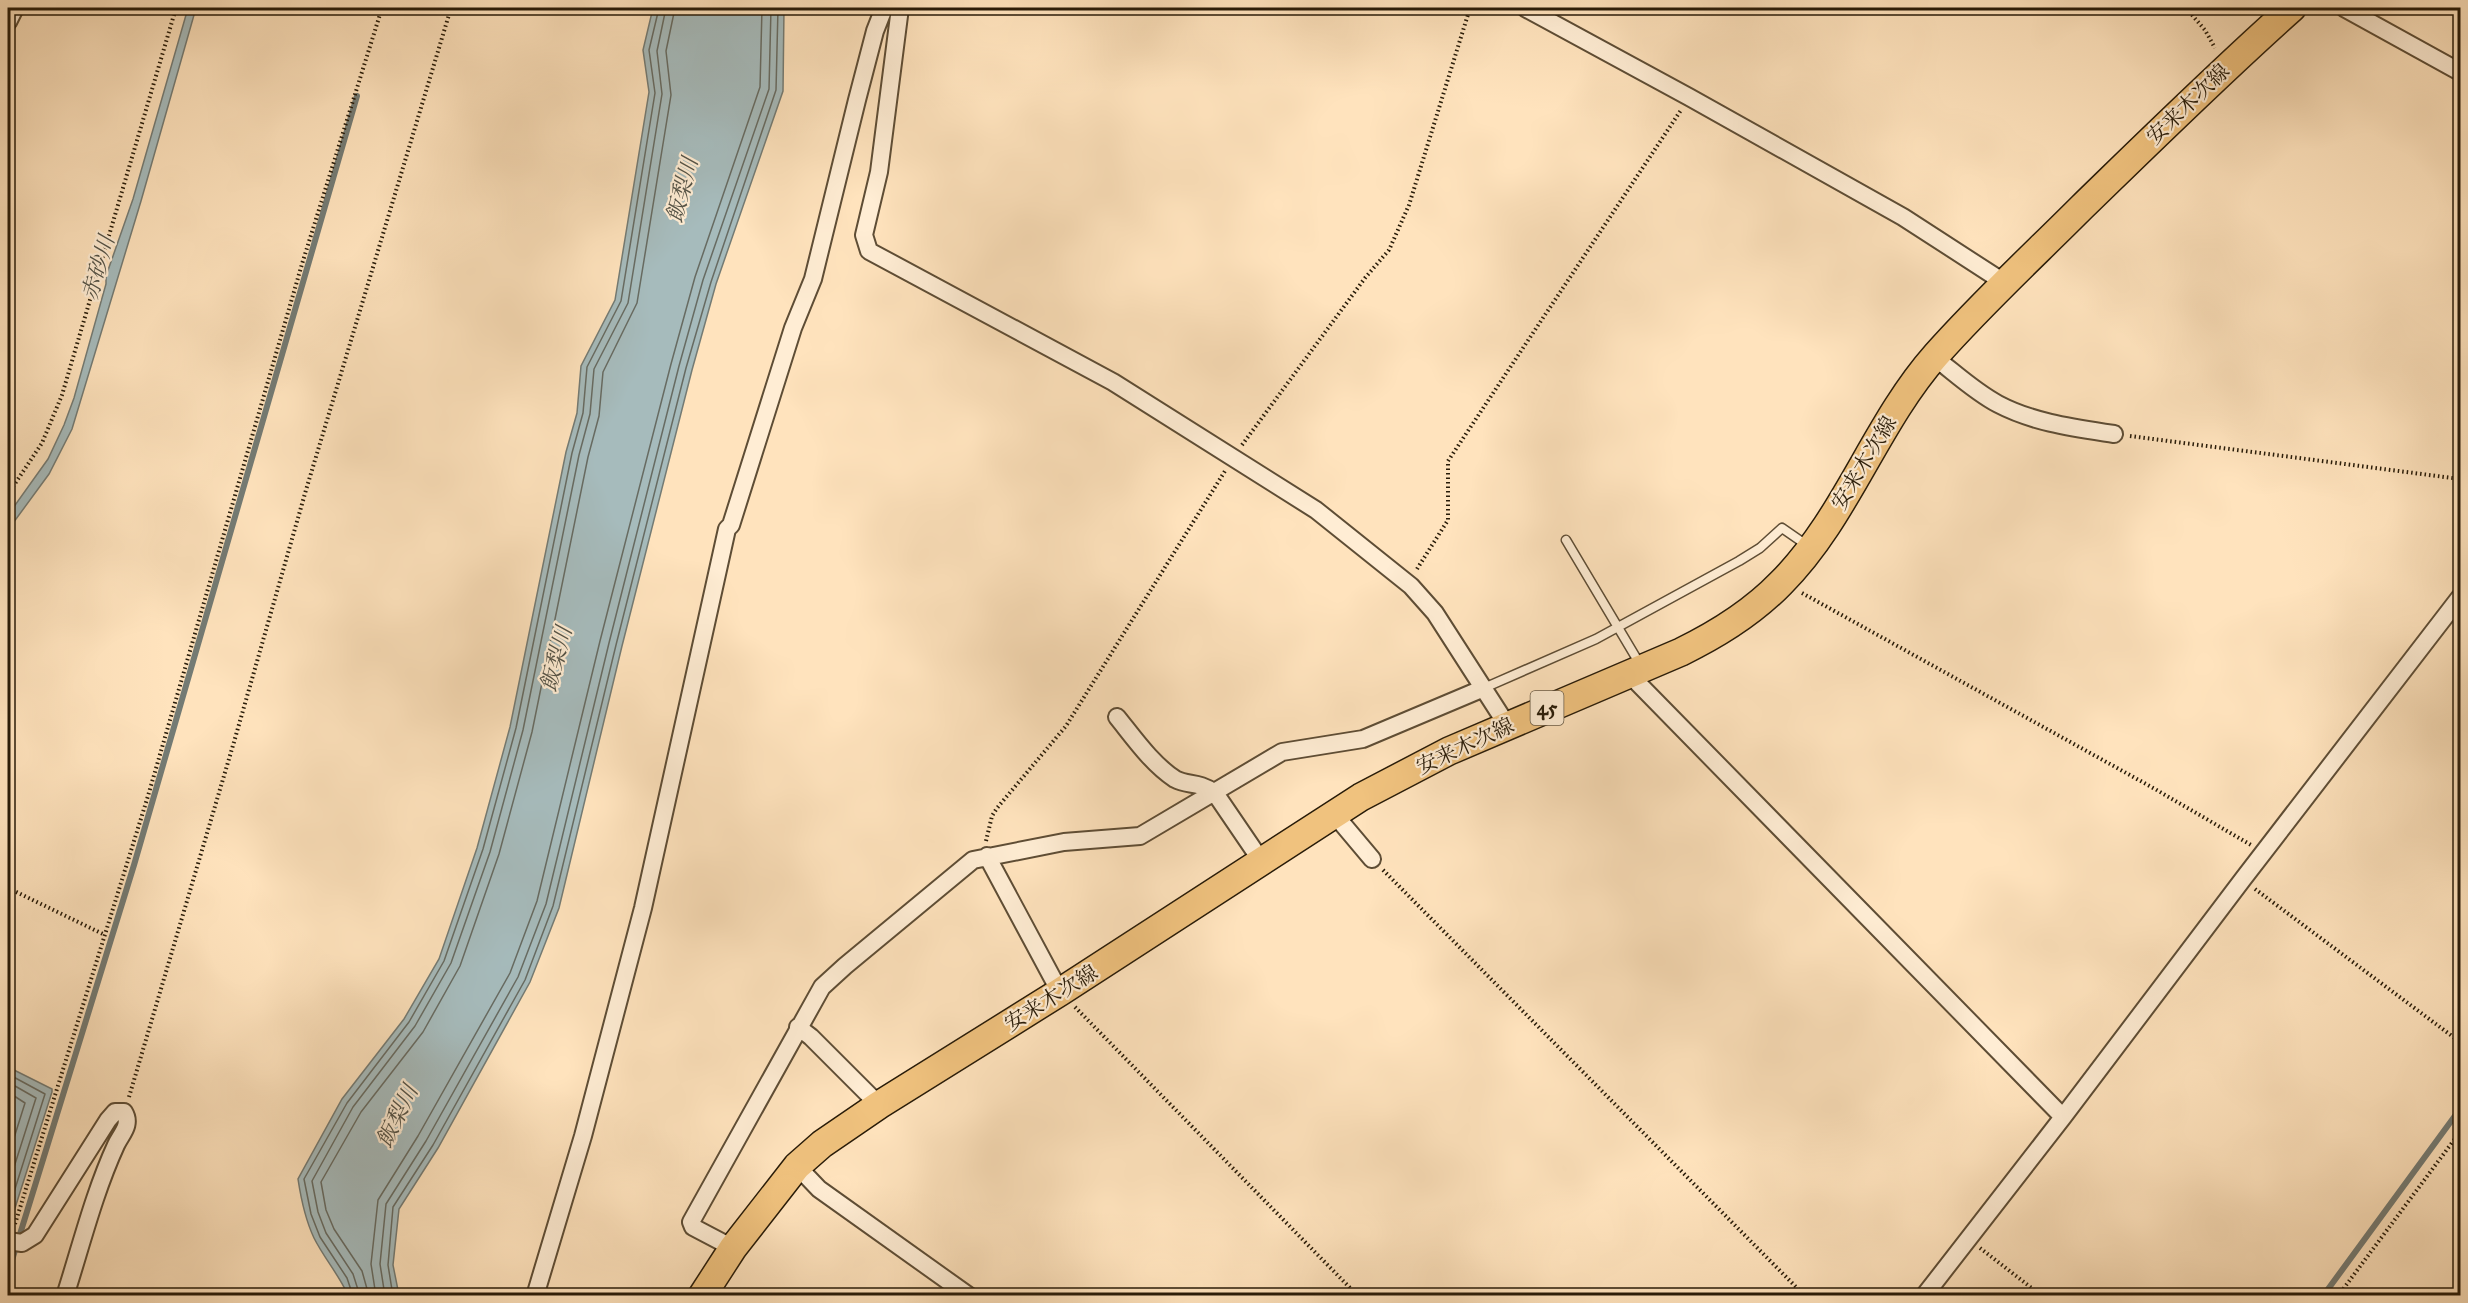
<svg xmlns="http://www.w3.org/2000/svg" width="2468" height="1303" font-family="'IM FELL Great Primer','Noto Serif JP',serif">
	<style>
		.water { fill: #a6bbbc; stroke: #747b74; stroke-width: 1.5 }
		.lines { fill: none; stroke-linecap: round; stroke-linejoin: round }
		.shore { stroke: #676b62; stroke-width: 1.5 }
		.stream { stroke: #747b74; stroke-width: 6 }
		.lane-casing { stroke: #5e4d35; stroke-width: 11 }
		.street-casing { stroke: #5e4d35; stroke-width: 20 }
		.primary-casing { stroke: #281b08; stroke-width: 30 }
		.path { stroke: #281b08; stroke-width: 4; stroke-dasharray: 1.5 3; stroke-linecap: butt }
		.lane { stroke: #ffedd4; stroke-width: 8 }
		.street { stroke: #ffedd4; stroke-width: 16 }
		.primary { stroke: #f0c27e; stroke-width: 27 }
		.labels { text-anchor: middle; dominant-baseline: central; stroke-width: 4.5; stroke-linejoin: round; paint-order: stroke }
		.shield { fill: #ffedd4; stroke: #685a45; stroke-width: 1.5 }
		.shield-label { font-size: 20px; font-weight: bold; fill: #281b08 }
		.street-label { font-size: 21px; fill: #281b08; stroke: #ffedd4 }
		.water-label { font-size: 22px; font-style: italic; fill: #545347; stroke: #ffedd4 }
	</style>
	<rect width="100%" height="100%" fill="#ffe3bd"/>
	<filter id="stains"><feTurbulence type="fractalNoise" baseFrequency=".00333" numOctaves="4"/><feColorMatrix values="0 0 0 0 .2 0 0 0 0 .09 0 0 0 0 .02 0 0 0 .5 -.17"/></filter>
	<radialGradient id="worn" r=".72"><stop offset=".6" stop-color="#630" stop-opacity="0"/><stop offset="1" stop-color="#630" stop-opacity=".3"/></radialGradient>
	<path class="water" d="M188,8H196L141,201L72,429L49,474L8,530V515L48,459L64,425L74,398L106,284V276L133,199Z
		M653,8H784L783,91L716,284L692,370L622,646L559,908L530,982L438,1148L399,1209L393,1265L399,1295H348C339,1275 324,1258 314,1238C305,1219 301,1199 298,1179L342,1099L404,1019L439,959L477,848L510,727L566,452L577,413L581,366L615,300L649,92L643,50Z
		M8,1067L52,1089V1092L8,1230Z"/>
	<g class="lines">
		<path class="shore" d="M8,1074L45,1094L8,1211
			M8,1082L36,1098L8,1186
			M8,1092L25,1103L8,1157
			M353,1296L347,1278L320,1237L311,1214L304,1179L347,1103L409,1022L444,961L483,849L516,728L572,453L583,413L587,367L621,301L655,93L649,50L659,8
			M360,1296L353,1274L326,1233L318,1212L312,1181L353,1107L415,1026L451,963L490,852L523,730L579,455L590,414L594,369L628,303L662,94L657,51L666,8
			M369,1296L362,1271L334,1229L326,1210L321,1182L361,1112L423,1032L460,966L499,854L532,732L588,457L599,416L603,372L637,303L671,95L666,51L675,8
			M376,1296L371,1264L378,1200L418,1136L510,973L537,901L600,641L671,364L695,277L760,87L762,8
			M385,1296L380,1264L386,1204L426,1141L518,977L546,904L609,643L679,366L703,280L769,89L771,8
			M393,1296L388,1265L393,1207L433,1145L525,980L553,906L616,645L686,368L711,282L776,90L778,8"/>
		<path class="stream" d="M8,1273L134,865L357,96
			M2323,1296L2460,1109"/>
		<defs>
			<path id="lane" d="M1566,540L1641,666
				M1484,688L1596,639L1739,561L1760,548L1782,528L1808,546"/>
			<path id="street" d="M900,8L879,172L864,235L869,251L1113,382L1316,510L1411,586L1435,613L1507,725
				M1525,8L1689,97L1903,217L2005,283
				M2344,8L2460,72
				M8,22L15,8
				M1934,357C1955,373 1975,392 1998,404C2034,423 2075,428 2114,434
				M1629,674L2063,1117
				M1117,717C1134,738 1152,764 1175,779C1188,786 1198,781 1215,793L1262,862
				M1335,815L1372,859
				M987,856L1060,992
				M798,1027L811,1037L879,1105
				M797,1166L819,1189L969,1296
				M8,1241L22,1243L35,1235L108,1120L115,1112H124C132,1125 121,1134 116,1145C94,1193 81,1246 65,1296
				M733,1248L693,1227L691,1222L822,987L845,966L973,860L1064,842L1140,836L1282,752L1363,739L1484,688
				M535,1296L583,1136L643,908L727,529L731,525L793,328L813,279L857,100L875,31L884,8
				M1924,1296L2063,1117L2243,879L2460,597"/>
			<path id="primary" d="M702,1296L733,1248L797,1166L822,1144L879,1105L1060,992L1361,797L1449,751L1681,652C1718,634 1752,613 1781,583C1846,518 1875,424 1936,355C1982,303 2033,256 2082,207C2151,140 2220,72 2292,8"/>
		</defs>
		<use href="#lane" class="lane-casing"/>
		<use href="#street" class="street-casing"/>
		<use href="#primary" class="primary-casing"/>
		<path class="path" d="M2186,8L2205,30L2215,48
			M2130,436L2460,479
			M1242,445L1365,278L1389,250L1409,205L1470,8
			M8,494L42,443L62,395L176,8
			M1417,569L1448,520V461L1681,110
			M1802,593L2155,789L2251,845
			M986,841L992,816L997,808L1066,726L1225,471
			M1383,870L1805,1296
			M8,888L105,935
			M2255,889L2460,1042
			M1075,1007L1358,1296
			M129,1097L234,742L306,490L451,8
			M15,1224L148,796L302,264L382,8
			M1980,1248L2042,1296
			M2338,1296L2460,1132"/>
		<use href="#lane" class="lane"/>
		<use href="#street" class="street"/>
		<use href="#primary" class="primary"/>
	</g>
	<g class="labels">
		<rect class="shield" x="1530.5" y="691" width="33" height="34" rx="4.5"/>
		<g class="shield-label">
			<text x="1547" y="708">45</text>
		</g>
		<g class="street-label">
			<text transform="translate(2188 104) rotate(-44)">安来木次線</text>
			<text transform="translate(1864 463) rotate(-59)">安来木次線</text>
			<text transform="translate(1465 746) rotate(-25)">安来木次線</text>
			<text transform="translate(1051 998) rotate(-32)">安来木次線</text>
		</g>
		<g class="water-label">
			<text transform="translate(682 190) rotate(-75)">飯梨川</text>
			<text transform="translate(98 268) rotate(-74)">赤砂川</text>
			<text transform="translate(556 659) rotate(-75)">飯梨川</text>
			<text transform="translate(397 1116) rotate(-64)">飯梨川</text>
		</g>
	</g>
	<rect width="2468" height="1303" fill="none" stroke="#ffe3bd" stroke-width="30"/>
	<rect x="9" y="9" width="2450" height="1285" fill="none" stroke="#281b08" stroke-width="3"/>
	<rect x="15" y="15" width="2438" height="1273" fill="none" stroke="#281b08" stroke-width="1.5"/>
	<rect width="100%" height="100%" filter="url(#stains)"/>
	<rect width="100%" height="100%" fill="url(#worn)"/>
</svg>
